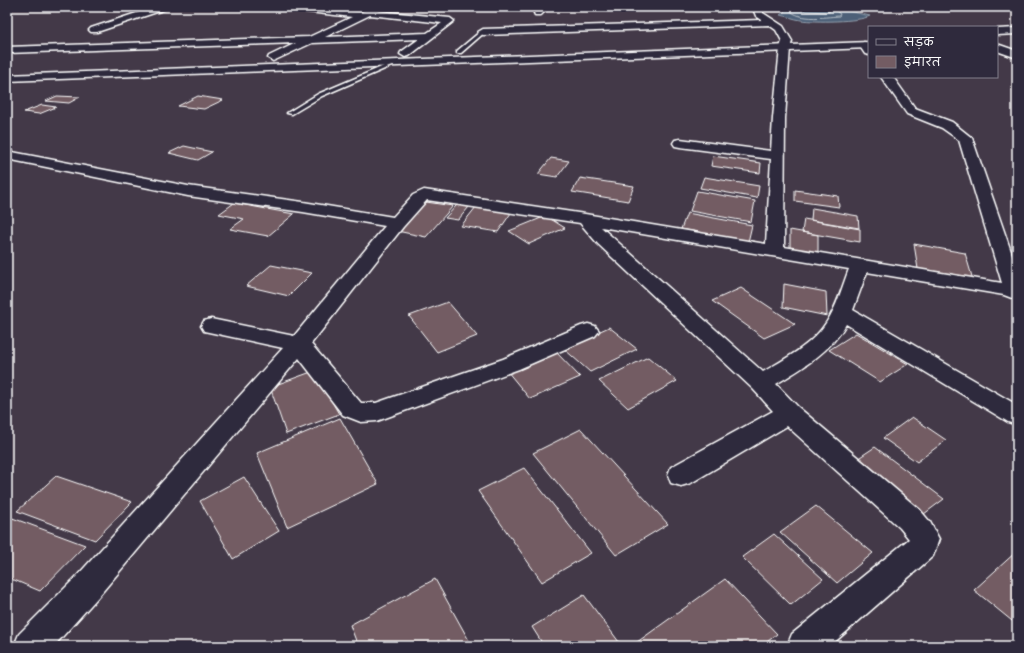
<svg xmlns="http://www.w3.org/2000/svg" width="1024" height="653" font-family="'Gochi Hand','Playpen Sans Deva',sans-serif">
	<style>
		.water { fill: #4d6178; stroke: #94a0ae }
		.lines { fill: none; stroke-linecap: round; stroke-linejoin: round }
		.shore { stroke: #b8c0c9; stroke-width: 1 }
		.building { fill: #735c63; stroke: #fff }
		.service-casing { stroke: #fff; stroke-width: 3 }
		.minor-casing { stroke: #fff; stroke-width: 3 }
		.tertiary-casing { stroke: #fff; stroke-width: 3 }
		.service { fill: #2f2a3d; fill-rule: evenodd }
		.minor { fill: #2f2a3d; fill-rule: evenodd }
		.tertiary { fill: #2f2a3d; fill-rule: evenodd }
	</style>
	<rect width="100%" height="100%" fill="#433948"/>
	<filter id="ink" filterUnits="userSpaceOnUse"><feTurbulence type="fractalNoise" baseFrequency=".025" numOctaves="2"/><feDisplacementMap in="SourceGraphic" scale="8" xChannelSelector="R" yChannelSelector="G"/><feConvolveMatrix kernelMatrix="1 2 1 2 8 2 1 2 1" color-interpolation-filters="sRGB"/></filter>
	<g filter="url(#ink)">
		<path class="water" d="M781,7H832L870,16C859,22 814,22 801,20C794,19 787,16 780,15L785,11Z"/>
		<g class="lines">
			<path class="shore" d="M787,7C796,22 824,17 839,16L840,14L836,11L835,7
				M793,7L806,11L829,12L830,7"/>
		</g>
		<path class="building" d="M57,96L80,97L69,103L46,101Z
			M198,96L223,100L204,109L178,106Z
			M42,105L56,107L39,114L24,112Z
			M184,146L212,152L198,160L169,153Z
			M713,156L761,163L760,173L711,166Z
			M551,158L569,161L557,177L538,174Z
			M704,177L759,186L757,198L700,188Z
			M580,178L634,186L628,201L572,192Z
			M795,190L838,196L839,207L795,201Z
			M697,191L755,201L751,222L690,211Z
			M426,202L453,206L426,237L397,231Z
			M234,203L294,214L268,236L230,229L244,219L219,214Z
			M457,205L469,207L458,220L445,218Z
			M476,207L511,213L498,232L461,226Z
			M812,208L858,216L859,228L811,220Z
			M687,213L752,225L748,242L681,229Z
			M546,216L565,228L529,244L509,231Z
			M804,219L860,229V242L802,232Z
			M790,230L818,235V255L790,249Z
			M914,244L965,253L973,280L918,269Z
			M271,265L312,273L289,296L246,286Z
			M784,284L826,292L827,316L783,307Z
			M741,288L795,324L764,338L712,301Z
			M448,302L477,336L437,352L409,316Z
			M609,327L637,349L590,372L563,348Z
			M856,333L908,364L880,382L829,350Z
			M556,352L580,377L530,399L507,371Z
			M648,357L677,381L628,408L599,381Z
			M314,371L339,414L286,434L270,387Z
			M912,417L946,440L917,462L883,438Z
			M340,418L378,484L287,527L257,453Z
			M581,429L668,524L616,555L533,453Z
			M875,447L944,499L920,517L851,463Z
			M524,468L591,553L542,582L478,491Z
			M56,476L132,502L95,540L17,511Z
			M244,477L279,531L233,559L200,501Z
			M816,506L873,553L837,583L780,532Z
			M7,516L85,545L40,591L7,577Z
			M774,534L823,579L791,605L742,557Z
			M1017,551V625L974,590Z
			M435,579L472,646H358L350,625Z
			M725,579L777,634L762,646L633,645Z
			M584,595L622,646H544L532,627Z"/>
		<g class="lines">
			<defs>
				<path id="service" d="M481,31L485,32L461,53H457V51Z
					M391,63L396,64L322,96L292,114L287,113L318,94Z"/>
				<path id="minor" d="M155,7H167L166,9L97,32H91L89,30L91,28Z
					M278,7H307L361,12L372,7H383L378,11L450,18L454,21L409,56L405,57L400,54L401,52L419,39L312,43L273,61L268,58L269,56L296,43L7,53V47L309,37L352,17L282,9ZM370,15L442,23L427,33L325,37Z
					M540,7H549L541,15H535L534,13Z
					M757,7H769L763,10V13L783,26L792,41L790,48L785,118L784,247L1002,283L959,140L942,128L907,114L881,77H893L915,108L952,122L972,138L1017,269V300L1004,295L867,272L853,310L1017,405V425L1008,422L846,324C831,351 803,368 776,384L798,407L920,510L930,522L939,539L933,556L830,646H787L792,634L909,539L900,528L787,426L691,483L681,486L671,483L668,475L671,467L773,411L753,389L598,244L580,223L427,200L403,227L311,344L361,403H376L503,359L581,326L588,324L595,326L599,331L595,336L519,369L377,421L361,422L343,415L299,358L98,597L54,646H14L19,634L76,577L283,348L204,331L201,326L204,321L211,319L294,336L385,226L303,212L188,196L7,159V151L188,186L303,202L393,217L413,195L424,190L585,214L766,244L771,159L680,147L675,146L673,143L675,140L680,139L771,151L773,118L780,48L782,41L776,30L769,25L483,35L478,32L483,29L762,20L756,16L754,11ZM601,227L849,269C842,287 837,307 826,323C812,345 785,359 763,372Z
					M864,42L869,45V55L865,54L859,45Z
					M997,44L1017,51V58L997,51Z"/>
				<path id="tertiary" d="M1017,28V34L997,35V29Z
					M869,42V48L7,81V75Z"/>
			</defs>
			<use href="#service" class="service-casing"/>
			<use href="#minor" class="minor-casing"/>
			<use href="#tertiary" class="tertiary-casing"/>
			<use href="#service" class="service"/>
			<use href="#minor" class="minor"/>
			<use href="#tertiary" class="tertiary"/>
		</g>
	</g>
	<rect width="1024" height="653" fill="none" stroke="#2f2a3d" stroke-width="24"/>
	<rect x="12" y="12" width="1000" height="629" fill="none" stroke="#fff" stroke-width="1.5" filter="url(#ink)"/>
	<rect x="868" y="26" width="130" height="52" fill="#2f2a3d" stroke="#827f8b"/>
	<rect x="876" y="39" width="20" height="6" fill="#2f2a3d" stroke="#827f8b"/>
	<text x="904" y="46" font-size="12" fill="#ffffff">सड़क</text>
	<rect x="876" y="56" width="20" height="12" fill="#735c63" stroke="#827f8b"/>
	<text x="904" y="66" font-size="12" fill="#ffffff">इमारत</text>
</svg>
